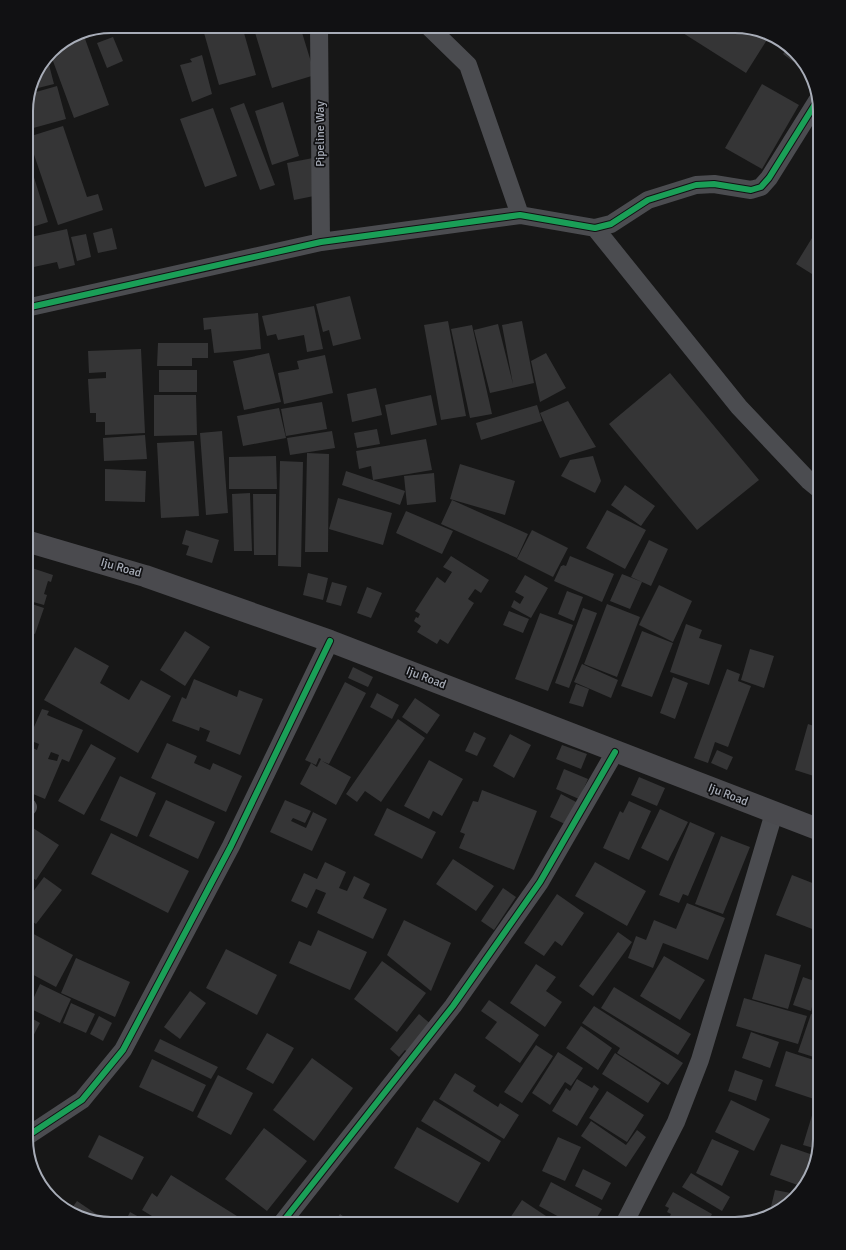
<svg xmlns="http://www.w3.org/2000/svg" width="846" height="1250" font-family="Signika,sans-serif">
	<style>
		.building { fill: #353536; fill-rule: evenodd }
		.lines { fill: none; stroke-linecap: round; stroke-linejoin: round }
		.minor { stroke: #4b4c50; stroke-width: 18 }
		.secondary { stroke: #4a4a4e; stroke-width: 22 }
		.cycleway-casing { stroke: #111113; stroke-width: 8 }
		.cycleway { stroke: #1a9f57; stroke-width: 6 }
		.labels { text-anchor: middle; dominant-baseline: central; stroke-width: 3.5; stroke-linejoin: round; paint-order: stroke }
		.street-label { font-size: 12px; fill: #a8adb8; stroke: #111113 }
		.rim { fill: none; stroke: #a8adb8; stroke-width: 2 }
	</style>
	<rect width="100%" height="100%" fill="#171717"/>
	<path class="building" d="M202,26H242L256,75L219,85Z
		M253,26H300L315,75L272,88Z
		M676,26H740L770,35L746,73L675,28Z
		M84,36L109,105L74,118L50,53L60,45Z
		M113,37L123,61L107,68L97,43Z
		M788,47L809,69L810,74L783,54Z
		M202,55L212,94L192,102L180,65L192,62L190,59Z
		M47,57L54,84L30,90L33,78Z
		M762,84L799,105L762,169L725,148Z
		M57,86L66,119L26,130V106L29,94Z
		M283,102L299,156L272,165L255,111Z
		M244,103L275,185L260,190L230,108Z
		M213,108L237,176L205,187L180,119Z
		M63,126L87,197L98,194L103,210L58,225L28,137Z
		M26,152L48,222L26,229Z
		M313,158L319,195L294,200L287,163Z
		M820,225V279L796,264Z
		M112,228L117,249L98,253L93,233Z
		M67,229L75,265L59,269L57,262L29,268L26,256V238Z
		M86,234L91,257L77,261L71,237Z
		M350,296L361,339L333,346L329,330L323,332L316,304Z
		M314,306L323,349L307,352L304,335L278,340L276,334L267,336L262,316Z
		M258,313L261,349L214,353L211,329L204,330L203,318Z
		M448,321L466,416L441,420L424,325Z
		M522,321L534,383L490,393L474,330L498,324L513,384L502,325Z
		M472,325L492,414L470,418L451,329Z
		M158,343H208V358H192V366H157Z
		M141,349L145,433L105,435V422H96V413H90L88,379L106,378V372L89,373L88,351Z
		M269,353L281,402L244,410L233,361Z
		M546,353L566,388L540,402L531,361Z
		M325,355L333,393L284,404L278,373L299,369L297,361Z
		M159,370H197V392H159Z
		M670,373L759,480L697,530L609,424Z
		M376,388L382,415L352,422L347,394Z
		M154,395H196L197,435L154,436Z
		M431,395L437,425L391,435L385,405Z
		M568,401L596,447L560,458L540,413Z
		M322,402L327,429L286,436L281,409Z
		M537,405L542,421L481,440L476,423Z
		M279,408L286,438L243,446L237,416Z
		M377,429L380,444L357,448L354,433Z
		M222,431L228,513L206,515L200,433Z
		M332,431L335,448L290,455L287,438Z
		M145,435L147,459L104,461L103,438Z
		M426,439L432,470L373,480L371,466L359,469L356,451Z
		M194,441L199,516L161,518L157,443Z
		M307,453L329,454L328,552H305Z
		M276,456L277,489H229V457Z
		M593,456L601,481L595,493L561,476L570,460Z
		M280,461L303,462L301,567L278,566Z
		M460,464L515,481L505,515L450,499Z
		M105,469L146,471L145,502L105,501Z
		M346,471L405,491L400,505L342,485Z
		M434,473L436,502L407,505L404,476Z
		M625,485L655,506L641,526L611,505Z
		M250,493L252,551H234L232,494Z
		M253,494H276V555H254Z
		M338,498L392,513L383,545L329,529Z
		M452,500L528,534L517,558L441,524Z
		M607,510L646,530L625,569L586,548Z
		M406,511L453,531L442,554L396,533Z
		M186,530L219,540L212,563L186,555L189,546L182,544Z
		M532,530L568,548L553,577L517,559Z
		M649,540L668,549L651,586L631,577Z
		M451,556L489,580L481,593L475,589L468,599L474,603L448,644L440,639L437,644L417,632L421,626L414,621L416,617L418,618L420,614L415,611L437,577L445,583L452,572L443,567Z
		M570,556L614,574L602,602L554,581L561,566H562L563,565L566,566Z
		M26,566L53,575L51,582L48,581L44,594L47,595L44,605L26,600Z
		M308,573L328,578L323,600L303,595Z
		M622,574L642,582L630,609L610,601Z
		M525,575L548,588L531,618L511,607L514,600L520,604L524,597L515,592Z
		M332,582L347,586L341,606L326,602Z
		M659,585L692,601L673,642L639,625Z
		M367,587L382,593L371,618L357,613Z
		M567,591L583,597L574,621L558,614Z
		M26,602L44,608L35,634L26,631Z
		M607,604L640,617L617,677L584,664Z
		M583,608L597,613L569,688L555,683Z
		M509,611L529,619L523,633L503,625Z
		M540,613L573,625L548,691L515,679Z
		M686,624L702,630L699,638L722,645L709,685L670,672Z
		M185,631L210,647L185,686L160,670Z
		M642,631L673,643L652,697L621,686Z
		M75,647L109,666L100,683L129,700L141,680L171,696L138,753L44,700Z
		M750,649L774,656L764,688L741,680Z
		M582,664L618,680L611,698L574,682Z
		M353,667L373,677L368,687L348,678Z
		M727,669L740,674L738,681L751,686L728,747L715,742L708,763L694,758Z
		M673,677L688,683L675,719L660,713Z
		M194,679L237,697L239,690L263,699L240,755L206,741L210,731L200,727L199,731L172,721L182,697L186,699Z
		M345,682L366,693L329,764L322,761L351,777L336,805L300,784L311,763L317,767L321,759L319,758L316,765L305,760Z
		M576,684L589,689L583,707L569,703Z
		M377,693L399,705L392,719L370,707Z
		M415,698L440,715L427,734L402,717Z
		M42,709L49,711L47,715L83,730L69,762L62,759L45,799L26,791V745ZM34,742L39,744L37,750L31,747ZM51,752L59,755L57,761L48,759Z
		M398,719L425,738L381,802L365,791L357,802L346,794Z
		M808,724L820,728V778L795,770Z
		M474,732L486,738L477,756L465,751Z
		M510,734L531,745L514,778L493,766Z
		M167,743L197,756L194,763L210,770L213,763L242,776L226,812L151,778Z
		M91,744L116,758L84,815L58,801Z
		M562,745L587,754L581,769L556,759Z
		M717,750L733,757L727,770L711,763Z
		M429,760L463,779L442,816L433,811L429,819L404,806Z
		M564,769L588,779L579,799L556,789Z
		M120,776L156,793L137,837L100,820Z
		M639,777L665,788L657,806L631,795Z
		M482,790L537,811L514,870L459,848L465,834L460,832L473,801L478,802Z
		M561,794L578,803L567,825L550,817Z
		M166,800L215,822L198,859L149,836Z
		M285,800L311,811L305,823L293,818L291,821L306,828L313,812L327,819L312,851L270,832Z
		M629,801L651,811L629,860L603,848L620,811L623,813Z
		M387,808L436,832L422,859L374,835Z
		M660,809L688,822L668,861L641,848Z
		M690,822L715,833L688,896L683,894L679,903L659,895Z
		M33,828L59,845L36,880L26,874V838Z
		M111,833L189,871L168,913L91,874Z
		M721,836L750,847L723,914L695,904Z
		M453,859L494,886L476,911L436,884Z
		M325,862L346,872L339,888L347,891L354,876L370,884L363,898L387,909L373,939L317,913L326,893L316,889L307,908L291,901L304,873L317,879Z
		M595,862L646,891L627,926L575,896Z
		M792,875L820,886V932L776,915Z
		M44,877L62,890L36,924L26,917V901Z
		M26,878L33,883L26,894Z
		M503,888L516,897L494,930L481,921Z
		M557,894L584,913L562,946L555,941L544,956L524,943Z
		M687,903L725,918L708,960L663,943L653,968L628,958L636,936L646,940L654,920L676,929Z
		M404,920L451,943L431,991L387,955Z
		M26,930L73,955L56,987L26,971Z
		M318,930L367,952L350,990L289,963L299,941L311,946Z
		M618,932L632,942L593,996L579,986Z
		M226,949L277,975L257,1015L206,988Z
		M765,954L801,965L788,1009L752,999Z
		M664,956L705,980L680,1020L640,996Z
		M76,958L130,982L115,1017L61,993Z
		M382,961L426,993L397,1032L354,999Z
		M536,964L556,977L546,991L562,1002L545,1027L510,1003Z
		M803,977L820,983V1010L812,1007L811,1011L793,1005Z
		M40,984L71,999L60,1023L29,1008Z
		M614,987L691,1034L678,1055L601,1008Z
		M190,991L206,1003L180,1039L164,1027Z
		M744,998L807,1016L798,1044L736,1026Z
		M489,1000L539,1035L520,1063L485,1038L497,1022L481,1011Z
		M71,1003L95,1014L86,1033L63,1023Z
		M594,1006L683,1063L668,1085L617,1053L620,1048L582,1023Z
		M419,1014L433,1026L410,1054L405,1050L399,1057L390,1049Z
		M811,1014L820,1017V1059L798,1052Z
		M26,1015L40,1023L30,1042L26,1039Z
		M99,1016L112,1023L103,1041L90,1034Z
		M581,1026L612,1048L598,1070L566,1048Z
		M751,1032L779,1042L770,1068L742,1058Z
		M267,1033L294,1048L273,1084L246,1069Z
		M160,1039L218,1067L211,1079L154,1051Z
		M536,1045L553,1056L522,1103L504,1092Z
		M786,1051L820,1062V1101L775,1086Z
		M558,1052L583,1068L571,1086L565,1082L550,1105L532,1093Z
		M615,1053L661,1083L648,1103L602,1074Z
		M312,1058L353,1088L314,1141L273,1110Z
		M152,1059L206,1085L193,1112L139,1087Z
		M735,1070L763,1080L756,1101L728,1091Z
		M455,1073L476,1086L473,1091L498,1107L500,1103L519,1115L504,1139L439,1099Z
		M218,1075L253,1093L231,1135L197,1117Z
		M577,1079L592,1088L594,1085L599,1089L577,1126L552,1111L566,1088L570,1091Z
		M607,1091L644,1115L627,1142L589,1118Z
		M434,1100L501,1141L489,1162L421,1121Z
		M731,1100L770,1119L754,1151L715,1132Z
		M813,1112L820,1114V1139L817,1149L803,1145Z
		M591,1121L626,1145L637,1130L646,1137L626,1167L581,1136Z
		M417,1127L481,1163L458,1203L394,1168Z
		M264,1128L307,1161L267,1211L225,1179Z
		M99,1135L144,1157L132,1180L88,1157Z
		M558,1137L581,1147L565,1181L542,1171Z
		M712,1139L739,1151L722,1186L696,1173Z
		M781,1144L816,1156L808,1182L803,1187L770,1175Z
		M583,1169L611,1183L602,1200L575,1186Z
		M691,1173L730,1197L722,1211L682,1187Z
		M171,1175L245,1221L243,1224H165L142,1210L152,1193L157,1197Z
		M551,1182L602,1209L593,1224H572L539,1206Z
		M775,1190L796,1194L777,1213L769,1215Z
		M673,1192L712,1214L707,1224H680L669,1218L671,1214L667,1212L669,1208L665,1206Z
		M522,1200L558,1224H506Z
		M77,1201L111,1224H106L69,1212Z
		M130,1212L148,1222L147,1224H124Z
		M340,1214L354,1224H333Z
		M454,1219L467,1224H452Z"/>
	<g class="lines">
		<path class="minor" d="M319,26L321,242
			M428,26L468,65L520,215
			M595,228L739,407L809,481L820,490
			M26,308L321,242L520,215L595,228L611,224L648,200L696,185L714,184L751,190L761,187L769,178L817,101
			M26,806L28,807
			M26,1137L82,1100L123,1050L231,846L330,641
			M281,1224L453,1006L540,882L615,752
			M624,1224L676,1122L700,1060L774,813"/>
		<path class="secondary" d="M26,541L145,576L330,641L820,830"/>
		<defs>
			<path id="cycleway" d="M26,308L321,242L520,215L595,228L611,224L648,200L696,185L714,184L751,190L761,187L769,178L817,101
				M26,1137L82,1100L123,1050L231,846L330,641
				M281,1224L453,1006L540,882L615,752"/>
		</defs>
		<use href="#cycleway" class="cycleway-casing"/>
		<use href="#cycleway" class="cycleway"/>
	</g>
	<g class="labels">
		<g class="street-label">
			<text transform="translate(320 134) rotate(-90)">Pipeline Way</text>
			<text transform="translate(121 568) rotate(16)">Iju Road</text>
			<text transform="translate(426 678) rotate(21)">Iju Road</text>
			<text transform="translate(728 795) rotate(21)">Iju Road</text>
		</g>
	</g>
	<path d="M0 0H846V1250H0ZM111 33H735A78 78 0 0 1 813 111V1139A78 78 0 0 1 735 1217H111A78 78 0 0 1 33 1139V111A78 78 0 0 1 111 33Z" fill="#111113" fill-rule="evenodd"/>
	<path class="rim" d="M111 33H735A78 78 0 0 1 813 111V1139A78 78 0 0 1 735 1217H111A78 78 0 0 1 33 1139V111A78 78 0 0 1 111 33Z"/>
</svg>
